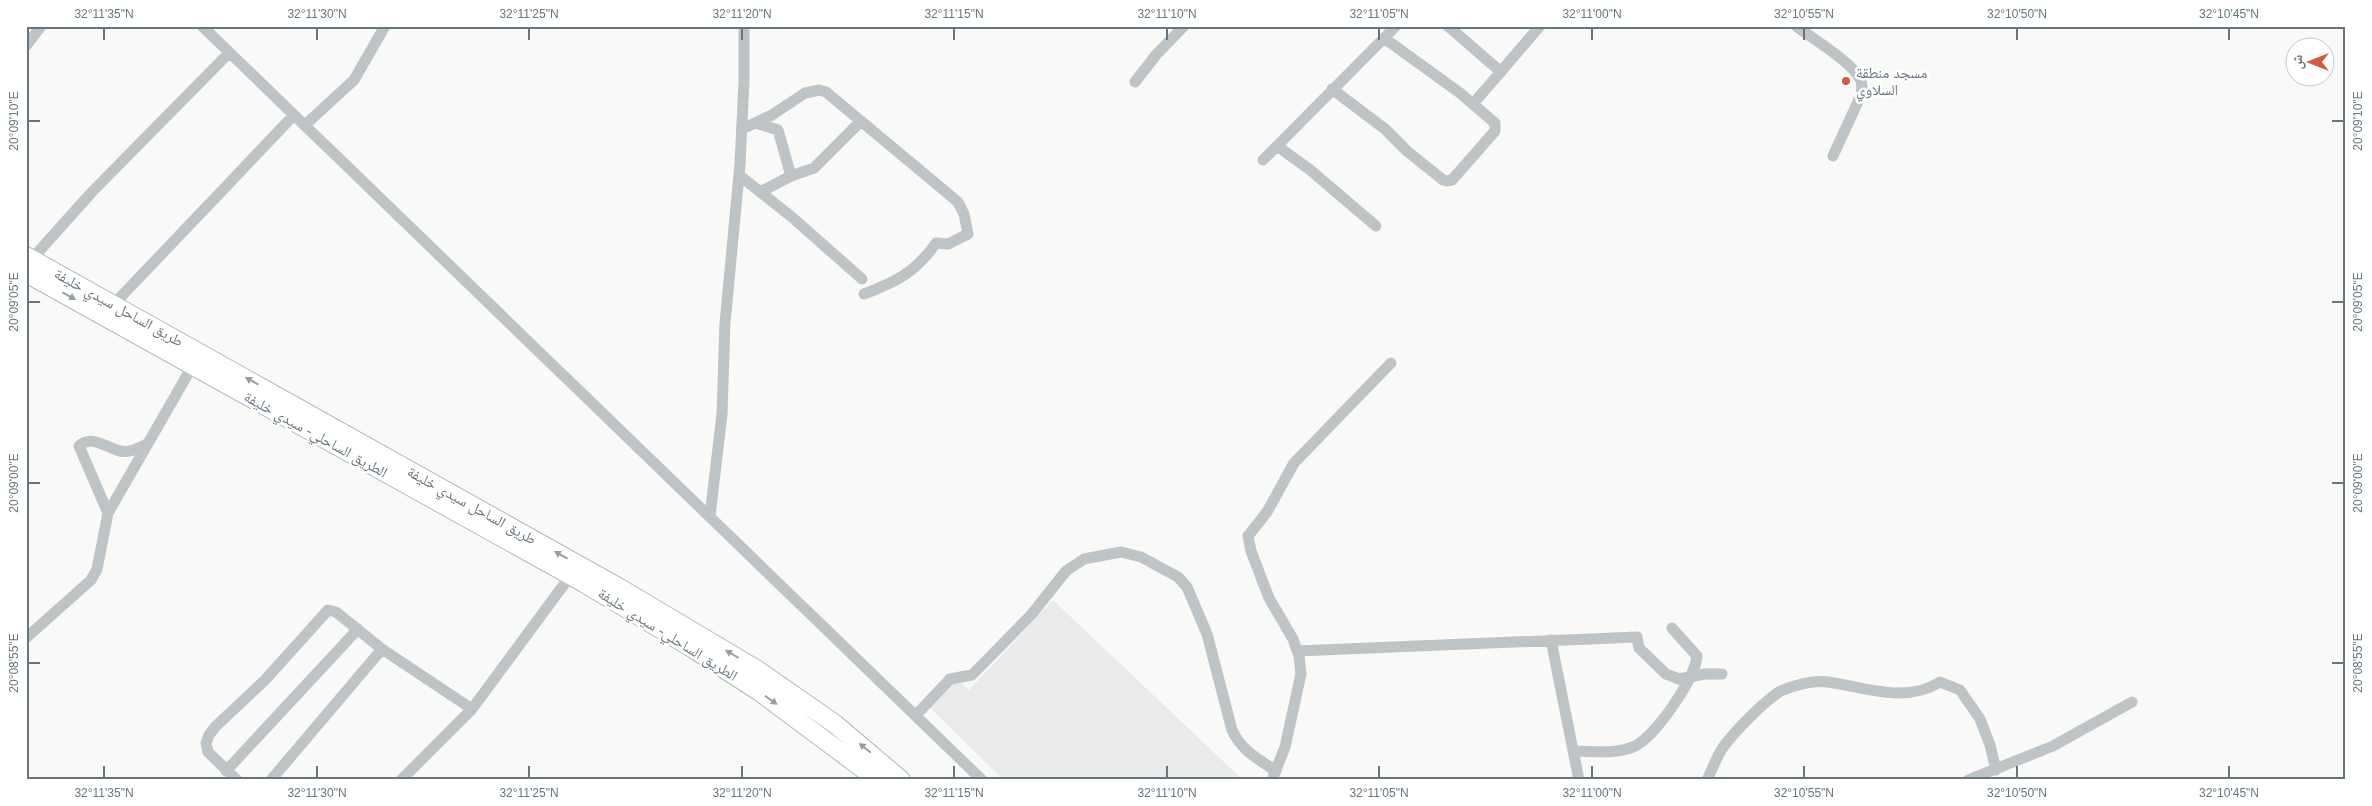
<svg xmlns="http://www.w3.org/2000/svg" width="2372" height="806" font-family="Helvetica,'Noto Naskh Arabic',sans-serif">
	<style>
		.built { fill: #e9eaea }
		.lines { fill: none; stroke-linecap: round; stroke-linejoin: round }
		.highway-casing { stroke: #b4b8bb; stroke-width: 20 }
		.minor { stroke: #bec3c6; stroke-width: 11 }
		.highway { stroke: #fff; stroke-width: 18 }
		.oneway { fill: #949ea5 }
		.ticks { fill: none; stroke: #66757f; stroke-width: 2 }
		.poi-dot { fill: #d5593a; stroke: #fff; stroke-width: 2 }
		.labels { text-anchor: middle; dominant-baseline: central; stroke-width: 5; stroke-linejoin: round; paint-order: stroke }
		.poi-label { font-size: 15px; fill: #66757f; stroke: #fff; text-anchor: start }
		.street-label { font-size: 15px; fill: #66757f; stroke: #fff }
		.neatline { fill: none; stroke: #66757f; stroke-width: 2 }
		.ticks-label { font-size: 12px; text-anchor: middle; fill: #66757f }
	</style>
	<rect width="100%" height="100%" fill="#f9f9f7"/>
	<path class="built" d="M1053,600L1243,780H1004L928,706L955,678L969,690Z"/>
	<g class="lines">
		<defs>
			<path id="highway" d="M26,256L618,587L756,669L835,724L901,780
				M26,273L584,583L692,648L760,692L878,780"/>
		</defs>
		<use href="#highway" class="highway-casing"/>
		<path class="minor" d="M202,26L982,780
			M1448,26L1501,72
			M1796,26C1812,38 1853,63 1860,79C1863,84 1862,89 1861,95L1833,156
			M26,46L41,26
			M1135,82L1156,55L1184,26
			M1332,89L1385,129L1407,151L1443,180L1447,181L1452,180L1495,131V123L1460,93L1384,38
			M1473,104L1540,26
			M756,123L778,130L791,176L760,192
			M305,125L354,80L385,26
			M742,129L772,115L805,93L819,90L826,92L958,202L964,214L968,234L948,244L936,243C916,272 896,282 864,294
			M1277,146L1309,169L1376,226
			M1263,160L1396,26
			M739,175L793,218L862,279
			M791,176L814,168L860,122
			M32,259L91,193L229,53
			M114,304L294,115
			M108,513L79,446C92,434 106,448 120,451C130,453 139,448 147,444
			M710,516L722,414L725,323L740,164L744,81V26
			M26,638L91,580L97,569L108,513L193,365
			M1551,640L1579,780
			M1297,651L1637,637L1639,648L1666,674L1679,679L1705,674H1722
			M916,715L950,679L972,675L1031,615L1066,571L1084,559L1121,552L1141,557L1178,577L1187,587L1207,634L1232,730C1241,750 1258,759 1276,771
			M1573,751C1593,751 1617,755 1635,746C1655,737 1696,677 1697,656L1672,628
			M226,771L358,629
			M237,780L208,752L206,743L209,735L216,726L265,680L328,610L336,612L382,649L472,709
			M271,780L382,649
			M401,780L472,709L571,575
			M1272,780L1285,747L1301,674L1299,656L1293,639L1269,598L1251,551L1248,536L1267,512L1294,463L1391,363
			M1707,780C1712,770 1716,758 1722,749C1731,735 1769,696 1783,690C1796,685 1814,680 1828,682C1864,687 1906,704 1940,682L1960,690L1980,719L1990,745L1996,770
			M1968,780L2053,746L2132,702"/>
		<use href="#highway" class="highway"/>
	</g>
	<defs><path id="oneway-solid" d="M-6-.8H1V-3.2L6.5 0L1 3.2V.8H-6Z" transform="scale(1.25)"/></defs>
	<g class="oneway">
		<use href="#oneway-solid" transform="translate(69 296) rotate(29)"/>
		<use href="#oneway-solid" transform="translate(252 381) rotate(-151)"/>
		<use href="#oneway-solid" transform="translate(561 555) rotate(-151)"/>
		<use href="#oneway-solid" transform="translate(732 654) rotate(-149)"/>
		<use href="#oneway-solid" transform="translate(771 700) rotate(35)"/>
		<use href="#oneway-solid" transform="translate(865 748) rotate(-141)"/>
	</g>
	<path class="ticks" d="M104,28V40M317,28V40M529,28V40M742,28V40M954,28V40M1167,28V40M1379,28V40M1592,28V40M1804,28V40M2017,28V40M2229,28V40M28,121H40M2332,121H2344M28,302H40M2332,302H2344M28,483H40M2332,483H2344M28,663H40M2332,663H2344M104,766V778M317,766V778M529,766V778M742,766V778M954,766V778M1167,766V778M1379,766V778M1592,766V778M1804,766V778M2017,766V778M2229,766V778"/>
	<circle class="poi-dot" cx="1846" cy="81" r="5"/>
	<g class="labels">
		<g class="poi-label">
			<text x="1856" y="72">مسجد منطقة<tspan x="1856" dy="17">السلاوي</tspan></text>
		</g>
		<g class="street-label">
			<text transform="translate(119 307) rotate(29)">طريق الساحل سيدي خليفة</text>
			<text transform="translate(316 434) rotate(29)">الطريق الساحلي- سيدي خليفة</text>
			<text transform="translate(472 505) rotate(29)">طريق الساحل سيدي خليفة</text>
			<text transform="translate(668 634) rotate(32)">الطريق الساحلي- سيدي خليفة</text>
		</g>
	</g>
	<rect width="2372" height="806" fill="none" stroke="#ffffff" stroke-width="55"/>
	<g transform="translate(2310 62) rotate(270)"><circle r="24" fill="#ffffff" stroke="#c2c8cc"/>
	<path d="M0-4L9 19L0 12L-9 19Z" fill="#d5593a"/>
	<text y="-8" font-size="14" font-weight="bold" text-anchor="middle" fill="#66757f">ش</text>
	</g>
	<rect x="28" y="28" width="2316" height="750" class="neatline"/>
	<g class="ticks-label">
		<text x="104" y="18">32°11'35"N</text>
		<text x="317" y="18">32°11'30"N</text>
		<text x="529" y="18">32°11'25"N</text>
		<text x="742" y="18">32°11'20"N</text>
		<text x="954" y="18">32°11'15"N</text>
		<text x="1167" y="18">32°11'10"N</text>
		<text x="1379" y="18">32°11'05"N</text>
		<text x="1592" y="18">32°11'00"N</text>
		<text x="1804" y="18">32°10'55"N</text>
		<text x="2017" y="18">32°10'50"N</text>
		<text x="2229" y="18">32°10'45"N</text>
		<text transform="translate(2358 121) rotate(-90)" y="4">20°09'10"E</text>
		<text transform="translate(14 121) rotate(-90)" y="4">20°09'10"E</text>
		<text transform="translate(2358 302) rotate(-90)" y="4">20°09'05"E</text>
		<text transform="translate(14 302) rotate(-90)" y="4">20°09'05"E</text>
		<text transform="translate(2358 483) rotate(-90)" y="4">20°09'00"E</text>
		<text transform="translate(14 483) rotate(-90)" y="4">20°09'00"E</text>
		<text transform="translate(2358 663) rotate(-90)" y="4">20°08'55"E</text>
		<text transform="translate(14 663) rotate(-90)" y="4">20°08'55"E</text>
		<text x="104" y="797">32°11'35"N</text>
		<text x="317" y="797">32°11'30"N</text>
		<text x="529" y="797">32°11'25"N</text>
		<text x="742" y="797">32°11'20"N</text>
		<text x="954" y="797">32°11'15"N</text>
		<text x="1167" y="797">32°11'10"N</text>
		<text x="1379" y="797">32°11'05"N</text>
		<text x="1592" y="797">32°11'00"N</text>
		<text x="1804" y="797">32°10'55"N</text>
		<text x="2017" y="797">32°10'50"N</text>
		<text x="2229" y="797">32°10'45"N</text>
	</g>
</svg>
